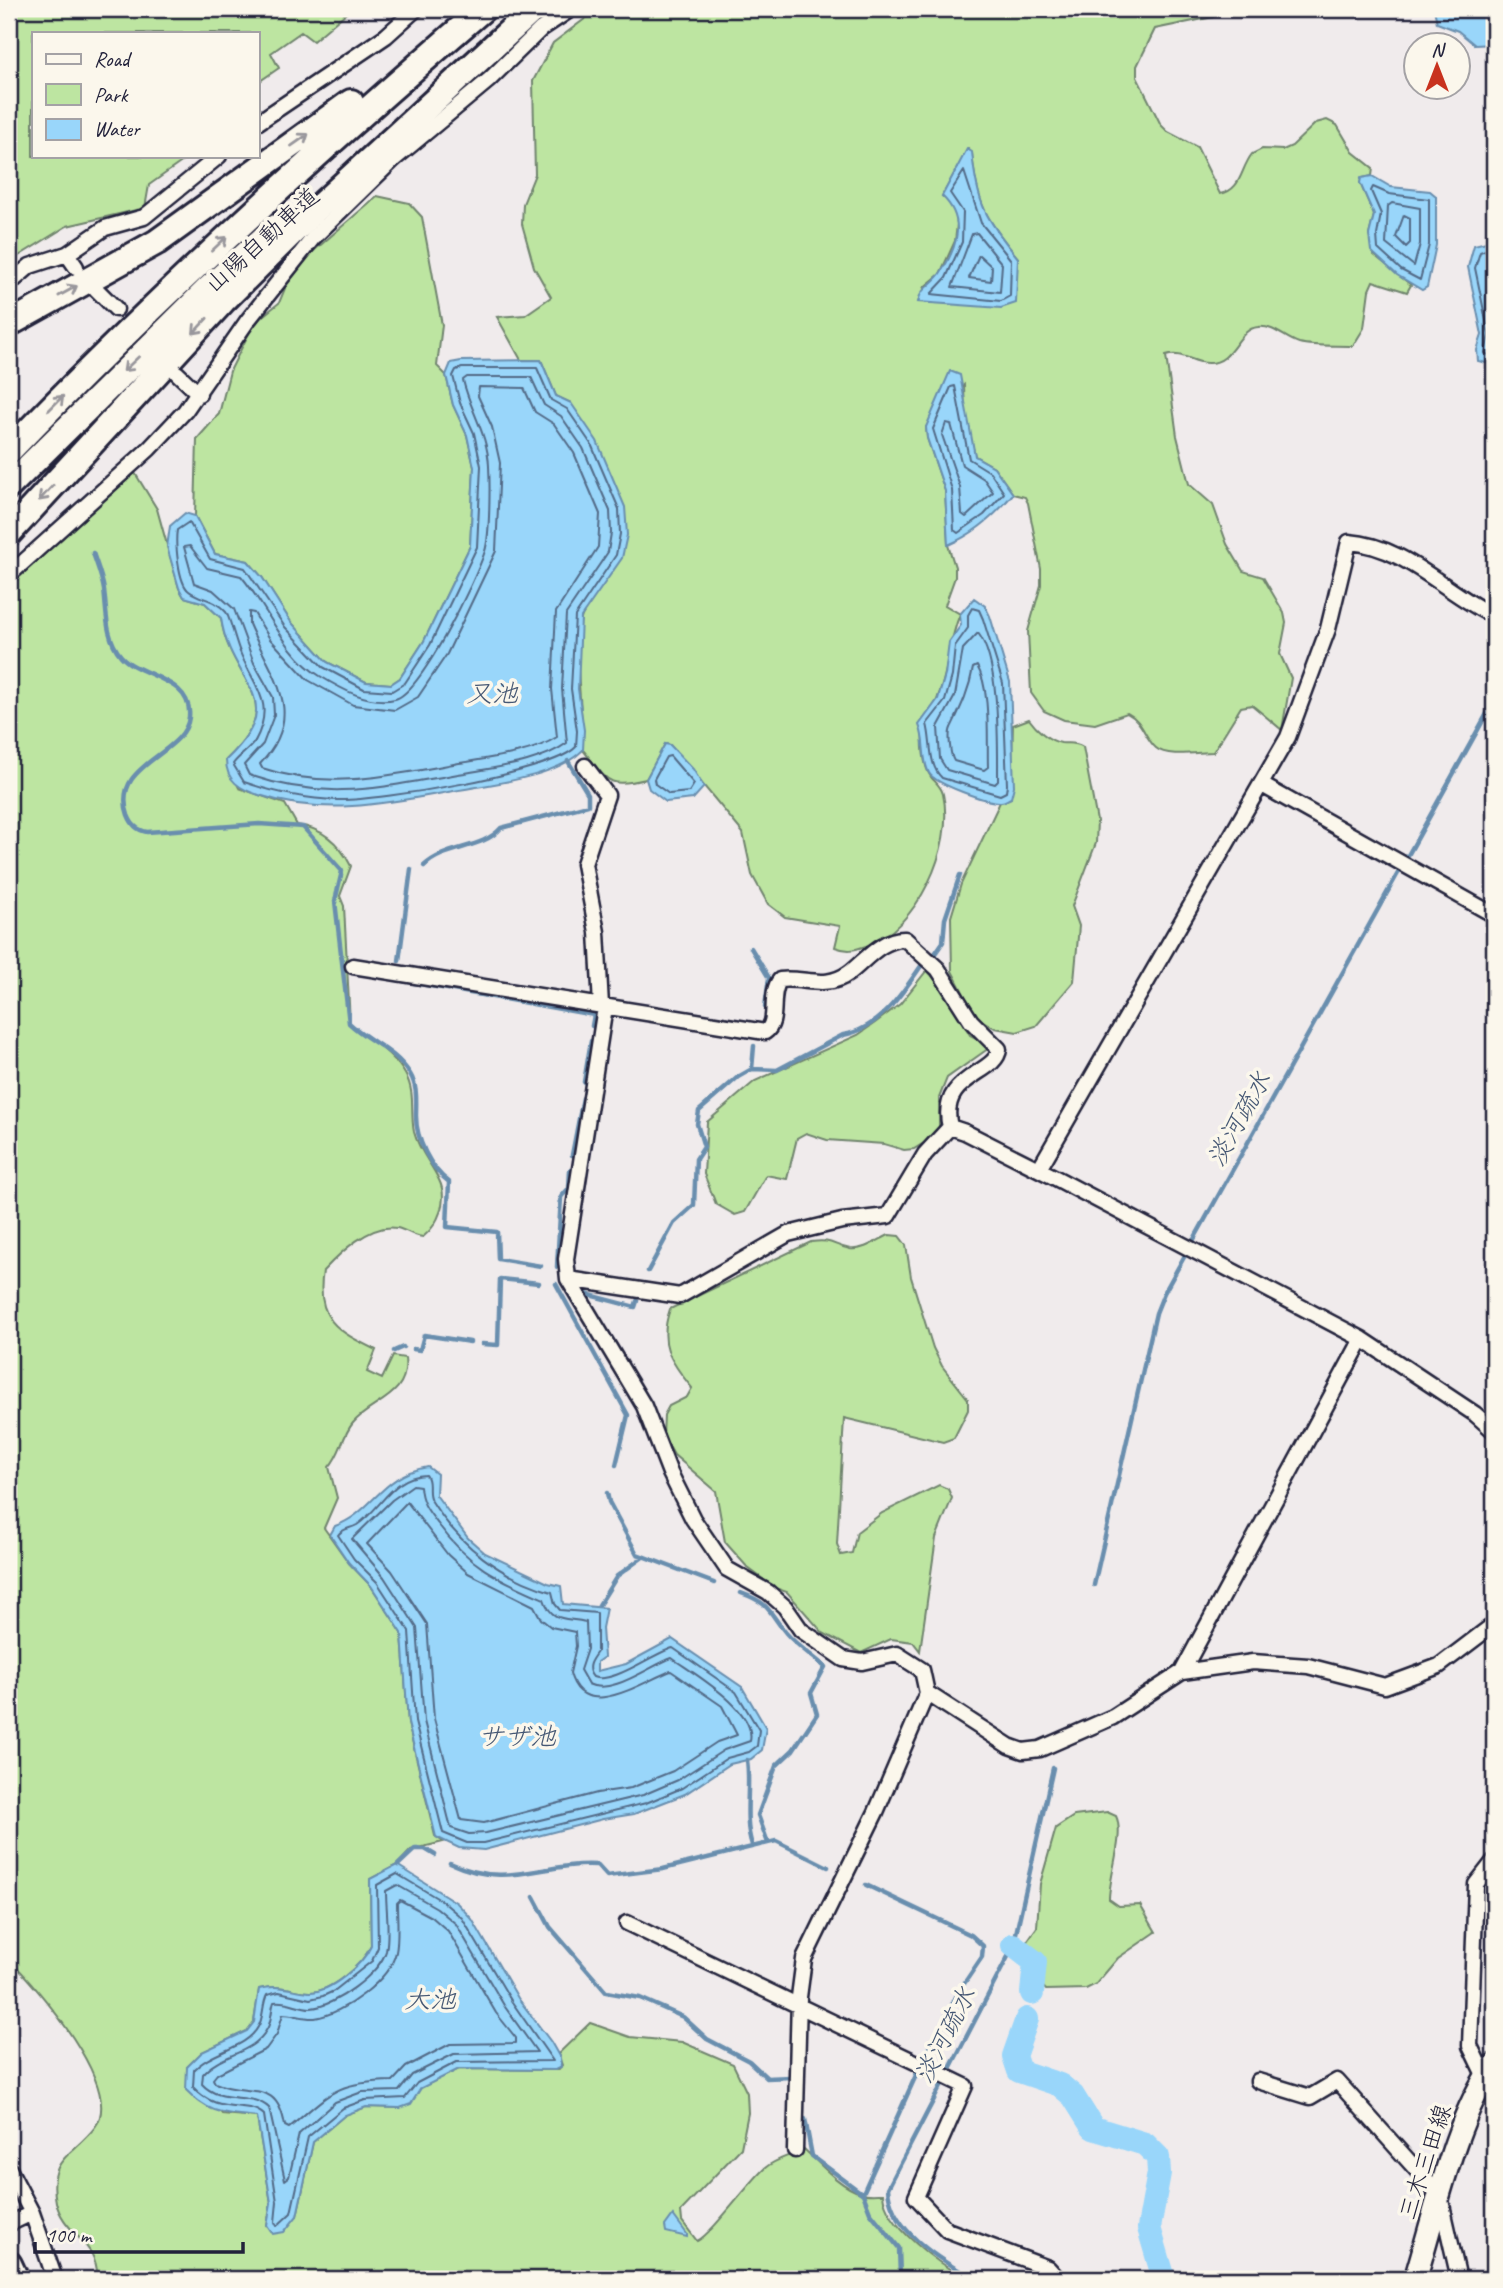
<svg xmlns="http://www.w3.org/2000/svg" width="1503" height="2288" font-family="Caveat,'Klee One',sans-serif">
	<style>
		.green { fill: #bde5a1; stroke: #70846e; stroke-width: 2; fill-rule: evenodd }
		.water { fill: #99d6fa; stroke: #698eae; stroke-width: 2 }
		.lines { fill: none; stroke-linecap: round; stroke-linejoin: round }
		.shore { stroke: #526a87; stroke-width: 2 }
		.stream { stroke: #698eae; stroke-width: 4.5 }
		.river { stroke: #99d6fa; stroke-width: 24 }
		.minor-casing { stroke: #22223b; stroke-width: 19 }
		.primary-casing { stroke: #22223b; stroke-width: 26 }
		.motorway-casing { stroke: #22223b; stroke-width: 30 }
		.minor { stroke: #fbf7ec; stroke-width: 14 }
		.primary { stroke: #fbf7ec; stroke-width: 21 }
		.motorway { stroke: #fbf7ec; stroke-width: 24 }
		.oneway { stroke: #99979c }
		.labels { text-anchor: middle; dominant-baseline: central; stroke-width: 7; stroke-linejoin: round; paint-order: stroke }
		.street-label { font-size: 24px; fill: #22223b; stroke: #fbf7ec }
		.water-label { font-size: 26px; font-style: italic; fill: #465874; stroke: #fbf7ec }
	</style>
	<rect width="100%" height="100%" fill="#f0ebec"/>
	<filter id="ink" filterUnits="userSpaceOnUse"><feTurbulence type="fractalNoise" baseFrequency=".0143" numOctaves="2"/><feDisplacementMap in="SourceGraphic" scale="14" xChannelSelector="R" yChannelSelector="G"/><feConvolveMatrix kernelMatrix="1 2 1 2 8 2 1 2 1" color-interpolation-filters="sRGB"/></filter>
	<g filter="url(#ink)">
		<path class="green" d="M9,9H351L313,41L301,32L271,53L279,68L257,83V33H33V156H190L149,185L145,208L67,226L9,262Z
			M598,9H1223L1213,17L1155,29L1137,66V77L1161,125L1168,132L1197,147L1220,194C1242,190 1240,169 1252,154L1262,149L1283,150L1292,146L1316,123L1327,120L1337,125L1353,152L1373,168L1372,176L1362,178L1360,183L1374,215L1369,235L1374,255L1411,285L1407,292L1373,281L1369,290L1364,328L1353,346C1336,345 1315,347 1299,343C1285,339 1274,325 1258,327C1236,329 1234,364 1208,363C1192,363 1183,351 1166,356L1177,436L1189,484L1213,505L1227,544L1243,571L1263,577L1284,613L1286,623L1280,654L1291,678L1282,730L1252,705L1241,707L1213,752C1198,752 1167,758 1156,748C1144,737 1143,721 1127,713L1095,724L1064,720L1044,711L1031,693L1028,631L1041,585V569L1028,503L1025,497L1013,494L994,467L975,456L965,415L964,385L926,427L927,438L945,491L948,545L955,567V577L945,605L960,614C948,643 949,670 938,697C934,710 924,716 923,730C922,743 923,766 931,777C936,783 941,786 943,794C955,846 917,929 866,946C854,950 848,952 835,947L840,926L785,917L768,904L752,875L743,833L670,745L665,744L646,779C605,789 608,780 583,750C583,707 573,662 581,619C583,610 593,599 598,591L571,403L556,396L541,360H521L497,317L525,315L551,297L534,267L522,224L523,204L535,174L533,81L553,43ZM968,149L972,153C977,204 985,218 1018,258L923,288L940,274L955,241L957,224L955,208L942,196Z
			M377,196L409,203L422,217L442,325L437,366L446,375L453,405L467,435L474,467L470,546L424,641L400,678L391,684L366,682L327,662L291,622L262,577L248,561L215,554L195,516L197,439L219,414L230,371L254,323L279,303L293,269Z
			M135,473L157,509L179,588L184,597L205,603L221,618C230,685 292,697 226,760L239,788L285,804L297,825C322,828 340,844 351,866L340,896L344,906L350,1023C368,1040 392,1051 405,1074C416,1092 410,1113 414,1132C419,1151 431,1163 439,1180C449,1200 438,1225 423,1237C413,1236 406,1230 397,1228C370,1223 340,1253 323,1271C315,1319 337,1331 376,1350L367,1372L382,1379L393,1356L405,1358C410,1397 371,1401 353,1423C342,1436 341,1454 329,1467L337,1498L324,1528L349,1563L371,1586L402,1633L408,1723L435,1836L443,1842L411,1850L397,1865L370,1879L371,1946C363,1964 330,1993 309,1992C289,1990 281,1984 259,1989L254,2022L247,2031L202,2052L187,2067L222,2114L257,2117L271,2203L267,2225L297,2216L313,2142L345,2115L366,2107L400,2108L420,2088L459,2069L558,2070L562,2065L558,2054L590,2023L630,2037L682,2042L733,2064L747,2093L748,2113L741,2148L681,2211L682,2221L697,2241C711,2235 749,2182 765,2168C775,2159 793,2155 804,2149C819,2163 840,2187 861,2193C867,2195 876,2194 883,2194C885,2226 941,2266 967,2279H97C100,2243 63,2234 56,2202C47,2157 74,2155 95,2127C125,2088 36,1986 9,1959V593L19,573Z
			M1029,719C1036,729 1049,741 1061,743C1069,744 1076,742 1083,747L1097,821L1096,843L1072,906L1079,926L1074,981L1036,1026L1017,1032L995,1028L976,1017L952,971L951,917L961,884L1000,802L1011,798L1013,725Z
			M927,970L947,994L970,1035L992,1046L947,1078L939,1098V1129L932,1138L914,1149L904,1150L884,1144L827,1140L806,1133L797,1138L787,1179L766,1175L745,1212L735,1215L716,1204L704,1174L707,1122L755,1081L858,1035L875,1023L900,1004Z
			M889,1235L899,1236L906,1245L911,1277L933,1348L942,1366L968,1399V1410L954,1438L943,1442L844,1418L837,1544L841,1555L852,1553L857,1532L882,1513L939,1485L948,1489L952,1498L936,1538L920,1651L913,1642L891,1639L861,1653L823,1633L787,1592L775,1588L748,1568L725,1542L716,1491L674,1455L663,1436L664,1415L669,1406L687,1397L692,1388C670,1361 658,1344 670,1309L811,1242C832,1239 832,1245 850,1249C863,1251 878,1240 889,1235Z
			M1107,1812L1116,1816C1125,1835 1109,1876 1109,1899L1119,1906L1140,1905L1156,1932L1118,1958L1096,1984L1086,1989L1046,1990L1016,1957L1037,1927L1040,1884L1056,1828L1074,1816Z"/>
		<path class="water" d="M1434,9H1494V44L1475,45L1458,31L1437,23Z
			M967,149L972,152C977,204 985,218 1018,258L1016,303L1001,308L918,302C921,286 933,285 941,272C958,246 966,219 942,196Z
			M1372,176L1391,187L1430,191L1436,196V245L1427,287L1422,290L1397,275L1371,251L1369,235L1374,215L1360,183L1361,178Z
			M1494,240V365L1478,361L1477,350L1482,335L1468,267L1474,245Z
			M541,360L556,396L571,403L597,441L625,507L627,535L622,558L581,617L578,689L584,730L583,750C554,779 488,784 448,792C384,804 322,816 259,795C240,789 226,781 226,760C292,697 230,685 221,618L205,603L184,597L179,588L167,547L170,526L185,513L195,516L215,554L248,561L262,577L291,622L327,662L366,682L391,684L400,678L424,641L470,546L474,467L467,435L453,405L446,375L451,363L461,361Z
			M950,371L960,375L975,456L994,467L1013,494C995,516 974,534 948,545L945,491L927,438L926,427Z
			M974,598L985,606L990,616L1010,682L1014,786L1011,798C1008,799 1005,802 1001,802C988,803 935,784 929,773C921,758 926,741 919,725L938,699L945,675L949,642L961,625L960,614Z
			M665,744L670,745L693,769L704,787L693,799L666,802L649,789L646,779Z
			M428,1467L437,1474L436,1495L468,1538L485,1553L548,1583L561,1586L563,1604L606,1608L602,1628L604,1657L597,1662V1671L626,1664L672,1639L742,1687L766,1728L762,1750L751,1759L730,1764L685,1794L634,1814L603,1819L484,1850L459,1848L436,1837L408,1723L402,1633L371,1586L349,1563L330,1535L335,1526C374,1512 380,1475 428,1467Z
			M397,1865L457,1903L472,1919L518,1998L551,2042L560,2058L561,2067L555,2070L459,2069L421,2088L411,2104L400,2108L366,2107L345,2115L313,2142L297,2216L284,2232L273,2234L267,2225L271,2203L257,2117C225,2113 210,2115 186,2090L187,2067L202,2052L247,2031L254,2022L259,1989C281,1984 289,1990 309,1992C330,1993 363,1964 371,1946L370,1879Z
			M673,2215L687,2234V2237L666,2232L665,2226Z"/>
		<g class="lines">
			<path class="shore" d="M964,171L981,223L1011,260L1010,296L1001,301L931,294L946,278L962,242L963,212L950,193Z
				M1373,187L1389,194L1429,199V245L1420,280L1401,270L1378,249L1377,235L1381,214L1371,191Z
				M1392,203L1420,208V244L1414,266L1386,244L1388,206Z
				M1404,215L1410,218V243L1406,247L1396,237Z
				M977,233L1002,264L1000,292L952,287L972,234Z
				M1494,247L1480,252L1475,268L1489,335L1485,353L1494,358
				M979,255L992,267L991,281L969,278Z
				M462,368H537L551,400L567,409L591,444L619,509L620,534L616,555L575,616L571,689L577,731L576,747C551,773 378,801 338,800C304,799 276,793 244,782L233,764C239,756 250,749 255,741C276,702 254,687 240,652C236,643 230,618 226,612C214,598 201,600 189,591C178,583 175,542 177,530L189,522L210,559L245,568L285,627L323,667L364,689L392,691L405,683L430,645L477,547L481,466L474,433L460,403L453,376L456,370Z
				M467,377H531L544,405L561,416L583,448L610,511L611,533L608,552L566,614L562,689L567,743C540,763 497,767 465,773C384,786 331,803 249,775L244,765L263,744L274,715L273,697L254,663L234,609L213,590L194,583L184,547L190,546L207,568L241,576C267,606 285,655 320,676C341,689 369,705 395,699C421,693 476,579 485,551C490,536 490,484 489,466C488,435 470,410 463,380Z
				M955,386L969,459L990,472L1004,493L984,515L958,533L954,530L952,490L933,429L951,387Z
				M479,387L524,388L535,412L554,424L574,453L600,514L598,547L556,612L552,689L557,737C531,754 490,758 459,763C392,775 329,791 262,768L260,764C309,713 270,674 249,624V612L254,613L270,639L308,680L353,705L395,710L418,697L447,654L496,551L500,463L492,427L478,396Z
				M946,423L951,424L962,465L984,479L993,492L966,517L962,514L960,487L942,435Z
				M972,608L979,610L983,619L1003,683L1007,785L1006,792L1000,795L942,778C928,765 932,742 927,724L945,701L952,676L955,646L968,628V615Z
				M978,633C1000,661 998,745 998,781L995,784L947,770L940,759L938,727L955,696L963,649Z
				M977,666C991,689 987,740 988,767L984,770L954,761C950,755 948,734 951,728C961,707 969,691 973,668Z
				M670,756L694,784L689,792L669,794L655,784L654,779L666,757Z
				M426,1475C432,1482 426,1492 431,1500C459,1545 501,1578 552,1592L555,1604L560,1610L597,1613V1652C591,1660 585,1668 593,1677C613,1685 653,1653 673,1648L736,1692L759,1730L757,1746L749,1752L727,1758L682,1788L646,1803L483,1843H467L443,1833L415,1722L409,1631L377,1582L354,1559L338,1535C343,1528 350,1529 357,1525C382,1508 392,1476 426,1475Z
				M413,1485L420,1486C421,1503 428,1511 438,1524C470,1567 496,1578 544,1599C552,1623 565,1617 586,1622L587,1649L580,1670L588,1684C612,1696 649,1666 672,1658C694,1674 757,1710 750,1741L724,1750L678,1780L643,1795L486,1833L469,1834L451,1828L424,1721L417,1628L384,1577L352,1539L392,1500Z
				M407,1502L448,1555L468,1573L534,1606L541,1619L551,1627L575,1632L576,1646L570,1673C583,1724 643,1681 671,1671L722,1706L737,1735L717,1742L673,1771L631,1788L597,1793L484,1823L461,1820L434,1719L427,1624L392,1571L367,1544Z
				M397,1874L442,1901L462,1918L512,2002L553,2061L457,2062L417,2083L405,2098L365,2100L343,2108L308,2137L291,2213L277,2226L275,2222L277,2202L264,2115C247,2099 218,2116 193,2087L194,2070C211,2051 246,2049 258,2027C264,2018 262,2004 267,1995L279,1992L310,1999L323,1996L334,1991L372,1961L378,1947L377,1885Z
				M397,1885L437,1908L456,1924L505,2007L537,2052L454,2054L412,2075L399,2091L362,2092L335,2102L299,2134L289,2177L285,2180L269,2108C251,2091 221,2105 202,2084L203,2074C220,2054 254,2054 267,2029C272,2021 271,2010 274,2002C287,2000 299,2008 311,2008C334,2007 380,1973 386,1951C390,1932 386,1910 386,1891Z
				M400,1900L432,1917L448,1931L496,2013L516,2038V2043L450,2044L406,2067L393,2081C336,2082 331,2092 289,2128L285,2126C277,2077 249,2098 215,2083L213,2079L217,2074L266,2049L277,2034L283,2014C293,2014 304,2019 315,2018C343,2014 390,1980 396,1952C399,1937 397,1918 397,1903Z"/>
			<path class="stream" d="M93,553C97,565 102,577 104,590C107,612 105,638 121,656C139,677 193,678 189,717C185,756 110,763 128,815C132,825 137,830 147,832L259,824L303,827L342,871L335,901L349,1023C369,1042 394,1049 410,1074C418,1087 416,1102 416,1116C416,1139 430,1168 449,1182L447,1227L497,1232L498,1259L541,1266
				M424,866C446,845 482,850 501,828L588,805V794L568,761
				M751,948L769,978L765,1007
				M934,955L943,942L945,919L960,875
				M399,961L411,869
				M397,980L594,1015L592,1026
				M752,1069L754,1046
				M584,1082L591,1041
				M572,1155L583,1098
				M557,1267L561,1197L569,1188L570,1170
				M648,1271L674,1223L694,1205L696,1159L704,1147L697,1124L699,1111L738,1077L752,1069L777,1070L843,1035C879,1030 904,991 923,963
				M556,1284L628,1415L616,1465
				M582,1293L635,1307L637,1301
				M482,1344L498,1345L500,1279L539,1283
				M413,1349L420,1350L424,1335L470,1342
				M394,1351L403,1347
				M607,1493L609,1502L637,1554L714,1583
				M1094,1585L1156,1313L1164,1293L1494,701
				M741,1593C772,1604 768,1612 786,1633C797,1646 813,1656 825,1667L811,1693L817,1714L793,1750L776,1766L758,1815L768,1843
				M599,1605L617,1576L643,1557
				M747,1760C751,1788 743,1818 752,1845
				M450,1863C508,1890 542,1862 597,1865L607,1876L663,1869L776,1841L828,1867
				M398,1865L415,1849H425L435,1855
				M866,1885L971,1935L983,1946L982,1957L959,1991L926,2056
				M534,1897L550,1927L606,1992L640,1998L683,2017L707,2039L749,2061L767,2078L791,2077
				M805,2119L812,2156L863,2194L870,2212L899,2248L900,2276
				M863,2193L917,2073
				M975,2279C942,2262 890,2230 888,2188L1013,1947L1053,1768"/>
			<path class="river" d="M1013,1945L1035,1962L1032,1993
				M1027,2019L1014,2056L1019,2071L1060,2085L1073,2096L1093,2128L1145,2144L1158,2157L1159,2173L1149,2228L1164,2279"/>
			<defs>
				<path id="minor" d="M257,123L386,36L416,9
					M67,254L76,267
					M9,284L30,266L67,254L105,228L144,217L219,156
					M96,289L116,309
					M177,373L199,394
					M9,575L149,449L185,411L248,320L313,238L393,160L489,80L541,29L571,9
					M585,766L607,795L584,864L597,932L601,1006
					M1262,785L1494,915
					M353,966L765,1032C780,1022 768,994 780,980C805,977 826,990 849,973C865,961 882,938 905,939L938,969L971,1021L999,1049C997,1075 937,1075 950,1127
					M605,1007L566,1259L568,1279L644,1406L670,1473L693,1519L727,1569L768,1592L785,1607L801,1630L843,1659L862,1662L897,1654L922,1670L927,1693L876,1812L804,1959L799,1997L795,2150
					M950,1127L965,1132L1050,1175L1362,1339L1475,1414L1494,1431
					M1039,1169L1288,737L1328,629L1349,542C1406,546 1445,593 1494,616
					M568,1279L680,1296L788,1234L842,1221L888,1216L925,1154L950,1127
					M1182,1672L1362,1339
					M927,1693L1009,1746L1023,1751L1040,1749L1113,1717L1182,1672L1253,1662L1308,1666L1385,1686L1439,1666L1489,1628L1494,1629
					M627,1923L965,2086L916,2197L947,2230L1048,2268L1058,2279
					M1485,2077L1470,2046L1476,1884L1494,1861
					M1258,2081L1310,2097L1337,2081L1440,2196L1459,2279
					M9,2169L32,2213L55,2279
					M11,2223L32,2213"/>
				<path id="primary" d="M1415,2279C1434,2218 1456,2114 1494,2065"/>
				<path id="motorway" d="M9,324L157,242L351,102
					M9,451C159,295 319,150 483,9
					M9,486L208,289L276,227
					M9,533L223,301L312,213L534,9
					M9,2264L16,2279"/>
			</defs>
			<use href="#minor" class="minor-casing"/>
			<use href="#primary" class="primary-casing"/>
			<use href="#motorway" class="motorway-casing"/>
			<use href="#minor" class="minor"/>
			<use href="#primary" class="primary"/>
			<use href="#motorway" class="motorway"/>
		</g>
		<defs><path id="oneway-shaft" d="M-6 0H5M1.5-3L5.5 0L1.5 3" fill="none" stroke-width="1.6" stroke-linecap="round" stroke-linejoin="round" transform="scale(1.75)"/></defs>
		<g class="oneway">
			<use href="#oneway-shaft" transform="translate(300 140) rotate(-35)"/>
			<use href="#oneway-shaft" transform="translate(219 244) rotate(-43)"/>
			<use href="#oneway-shaft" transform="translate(68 291) rotate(-29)"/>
			<use href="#oneway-shaft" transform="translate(200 326) rotate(133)"/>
			<use href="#oneway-shaft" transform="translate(131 364) rotate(136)"/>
			<use href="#oneway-shaft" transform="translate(56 403) rotate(-45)"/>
			<use href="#oneway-shaft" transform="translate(46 493) rotate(133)"/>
		</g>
	</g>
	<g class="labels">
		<g class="street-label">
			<text transform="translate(262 240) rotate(-42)">山陽自動車道</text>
			<text transform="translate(1425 2162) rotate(-72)">三木三田線</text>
		</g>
		<g class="water-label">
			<text x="492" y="693">又池</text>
			<text transform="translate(1239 1119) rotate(-61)">淡河疏水</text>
			<text x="517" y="1736">サザ池</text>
			<text x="430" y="1999">大池</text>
			<text transform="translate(945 2035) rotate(-63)">淡河疏水</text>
		</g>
	</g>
	<rect width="1503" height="2288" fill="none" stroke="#fbf7ec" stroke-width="35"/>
	<rect x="18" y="18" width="1468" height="2253" fill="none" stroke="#22223b" stroke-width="2.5" filter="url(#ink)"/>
	<rect x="32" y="32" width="228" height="126" fill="#fbf7ec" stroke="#a4a2a5" stroke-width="2"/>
	<rect x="46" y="54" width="35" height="10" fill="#fbf7ec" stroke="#a4a2a5" stroke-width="2"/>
	<text x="94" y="66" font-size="21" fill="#22223b">Road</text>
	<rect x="46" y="84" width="35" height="21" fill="#bde5a1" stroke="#a4a2a5" stroke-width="2"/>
	<text x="94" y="102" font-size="21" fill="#22223b">Park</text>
	<rect x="46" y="119" width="35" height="21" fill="#99d6fa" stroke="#a4a2a5" stroke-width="2"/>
	<text x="94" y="136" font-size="21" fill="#22223b">Water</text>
	<g transform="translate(1437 66)"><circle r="33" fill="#fbf7ec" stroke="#a4a2a5" stroke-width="2"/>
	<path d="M0-5L12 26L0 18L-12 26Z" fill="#c8321e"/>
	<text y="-10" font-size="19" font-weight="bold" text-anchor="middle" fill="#22223b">N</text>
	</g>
	<path d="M35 2242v10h208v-10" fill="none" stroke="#22223b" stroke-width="3.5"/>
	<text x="46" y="2242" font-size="21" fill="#22223b" stroke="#fbf7ec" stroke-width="5" paint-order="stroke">100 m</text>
</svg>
